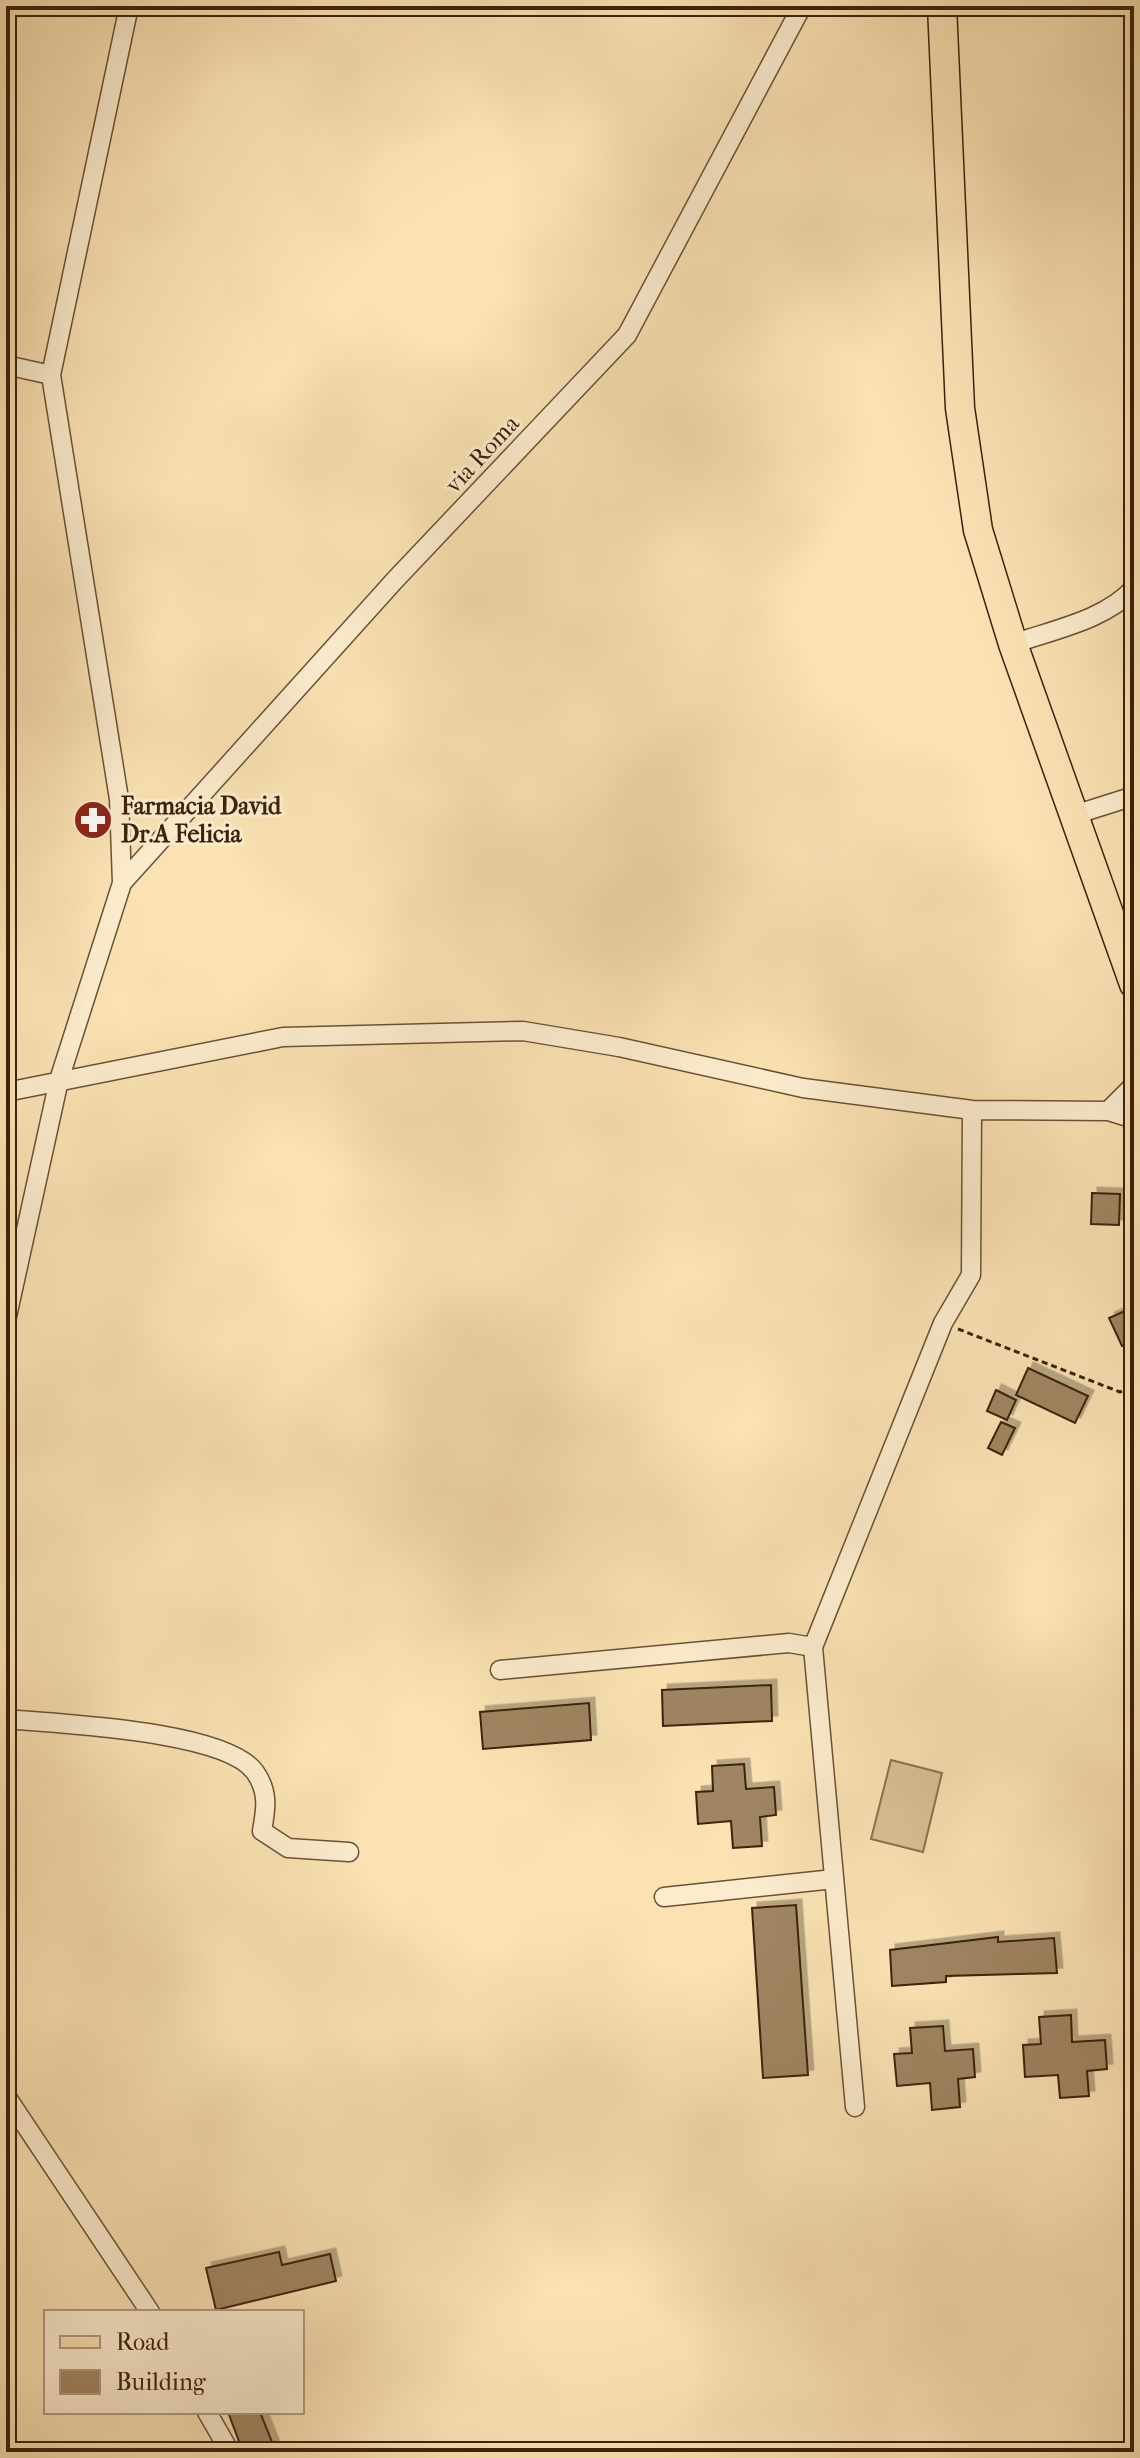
<svg xmlns="http://www.w3.org/2000/svg" width="1140" height="2458" font-family="'IM FELL French Canon',serif">
	<style>
		.green { fill: #dac196; stroke: #8c7150; stroke-width: 2 }
		.building { fill: #9f8562; stroke: #3d210a; stroke-width: 2; filter: url(#shadow) }
		.lines { fill: none; stroke-linecap: round; stroke-linejoin: round }
		.minor-casing { stroke: #6c5134; stroke-width: 21 }
		.primary-casing { stroke: #3d210a; stroke-width: 31 }
		.path { stroke: #3d210a; stroke-width: 3; stroke-dasharray: 6 4; stroke-linecap: butt }
		.minor { stroke: #fcecce; stroke-width: 18 }
		.primary { stroke: #fae2b3; stroke-width: 28 }
		.labels { text-anchor: middle; dominant-baseline: central; stroke-width: 6; stroke-linejoin: round; paint-order: stroke }
		.street-label { font-size: 24px; fill: #3d210a; stroke: #fcecce }
		.poi-label { font-size: 24px; font-weight: bold; fill: #3d210a; stroke: #fcecce; text-anchor: start }
	</style>
	<defs>
		<filter id="shadow"><feDropShadow dx="5.5" dy="-5.5" stdDeviation="0" flood-color="#0004"/></filter>
	</defs>
	<rect width="100%" height="100%" fill="#fae2b3"/>
	<filter id="stains"><feTurbulence type="fractalNoise" baseFrequency=".0025" numOctaves="4"/><feColorMatrix values="0 0 0 0 .2 0 0 0 0 .09 0 0 0 0 .02 0 0 0 .5 -.17"/></filter>
	<radialGradient id="worn" r=".72"><stop offset=".6" stop-color="#630" stop-opacity="0"/><stop offset="1" stop-color="#630" stop-opacity=".3"/></radialGradient>
	<path class="green" d="M891,1760L942,1773L923,1852L871,1839Z"/>
	<path class="building" d="M1092,1193L1120,1194L1119,1225L1091,1224Z
		M1134,1307V1341L1122,1346L1109,1318Z
		M1028,1368L1088,1396L1075,1423L1016,1395Z
		M996,1390L1016,1400L1007,1420L987,1411Z
		M1001,1422L1015,1428L1002,1455L988,1448Z
		M771,1685L772,1721L663,1726L662,1690Z
		M589,1703L591,1740L483,1749L480,1712Z
		M744,1764L746,1789L774,1787L776,1815L760,1817L762,1846L733,1848L731,1821L698,1824L696,1792L713,1791L712,1766Z
		M796,1905L808,2075L763,2078L752,1908Z
		M998,1937V1942L1054,1938L1057,1973L946,1976V1982L892,1986L890,1950Z
		M1071,2015L1072,2042L1105,2040L1107,2069L1087,2071L1089,2096L1060,2098L1058,2075L1025,2077L1023,2045L1041,2044L1039,2017Z
		M943,2026L945,2051L973,2049L975,2077L958,2079L960,2107L932,2110L930,2083L897,2086L894,2054L912,2053L910,2028Z
		M279,2252L282,2265L330,2254L336,2281L216,2310L206,2268Z
		M228,2412H260L276,2452H243Z"/>
	<g class="lines">
		<defs>
			<path id="minor" d="M6,365L51,375
				M1013,644C1052,630 1106,620 1134,588
				M1074,815L1134,796
				M122,883L395,580L627,335L802,6
				M1134,1085L1108,1111L1134,1119
				M6,1092L283,1037L523,1031L619,1047L803,1088L972,1110L1108,1111
				M6,1321L59,1080L122,883L119,799L51,375L129,6
				M500,1670L789,1643L813,1647
				M6,1719C58,1724 225,1730 255,1772C269,1792 266,1809 262,1831L288,1848L349,1852
				M664,1897L834,1879
				M6,2096L150,2312
				M855,2107L813,1647L943,1323L971,1275L972,1110
				M207,2412L230,2452"/>
			<path id="primary" d="M942,6L960,408L978,530L1013,644L1134,984"/>
		</defs>
		<use href="#minor" class="minor-casing"/>
		<use href="#primary" class="primary-casing"/>
		<path class="path" d="M958,1329L1120,1392L1134,1386"/>
		<use href="#minor" class="minor"/>
		<use href="#primary" class="primary"/>
	</g>
	<defs>
		<symbol id="pharmacy-disc" viewBox="-11 -11 22 22"><circle r="9.5" fill="#8f2418" stroke="#fcecce"/><path d="M-2-6h4v4h4v4h-4v4h-4v-4h-4v-4h4Z" fill="#fff"/></symbol>
	</defs>
	<g fill-rule="evenodd">
		<use href="#pharmacy-disc" x="71" y="798" width="44" height="44"/>
	</g>
	<g class="labels">
		<g class="street-label">
			<text transform="translate(482 454) rotate(-47)">via Roma</text>
		</g>
		<g class="poi-label">
			<text x="121" y="806">Farmacia David<tspan x="121" dy="28">Dr.A Felicia</tspan></text>
		</g>
	</g>
	<rect width="1140" height="2458" fill="none" stroke="#fae2b3" stroke-width="32"/>
	<rect x="8" y="8" width="1124" height="2442" fill="none" stroke="#3d210a" stroke-width="4"/>
	<rect x="16" y="16" width="1108" height="2426" fill="none" stroke="#3d210a" stroke-width="2"/>
	<rect x="44" y="2310" width="260" height="104" fill="#fcecce" stroke="#b09b80" stroke-width="2"/>
	<rect x="60" y="2336" width="40" height="12" fill="#fae2b3" stroke="#b09b80" stroke-width="2"/>
	<text x="116" y="2350" font-size="24" fill="#3d210a">Road</text>
	<rect x="60" y="2370" width="40" height="24" fill="#9f8562" stroke="#b09b80" stroke-width="2"/>
	<text x="116" y="2390" font-size="24" fill="#3d210a">Building</text>
	<rect width="100%" height="100%" filter="url(#stains)"/>
	<rect width="100%" height="100%" fill="url(#worn)"/>
</svg>
